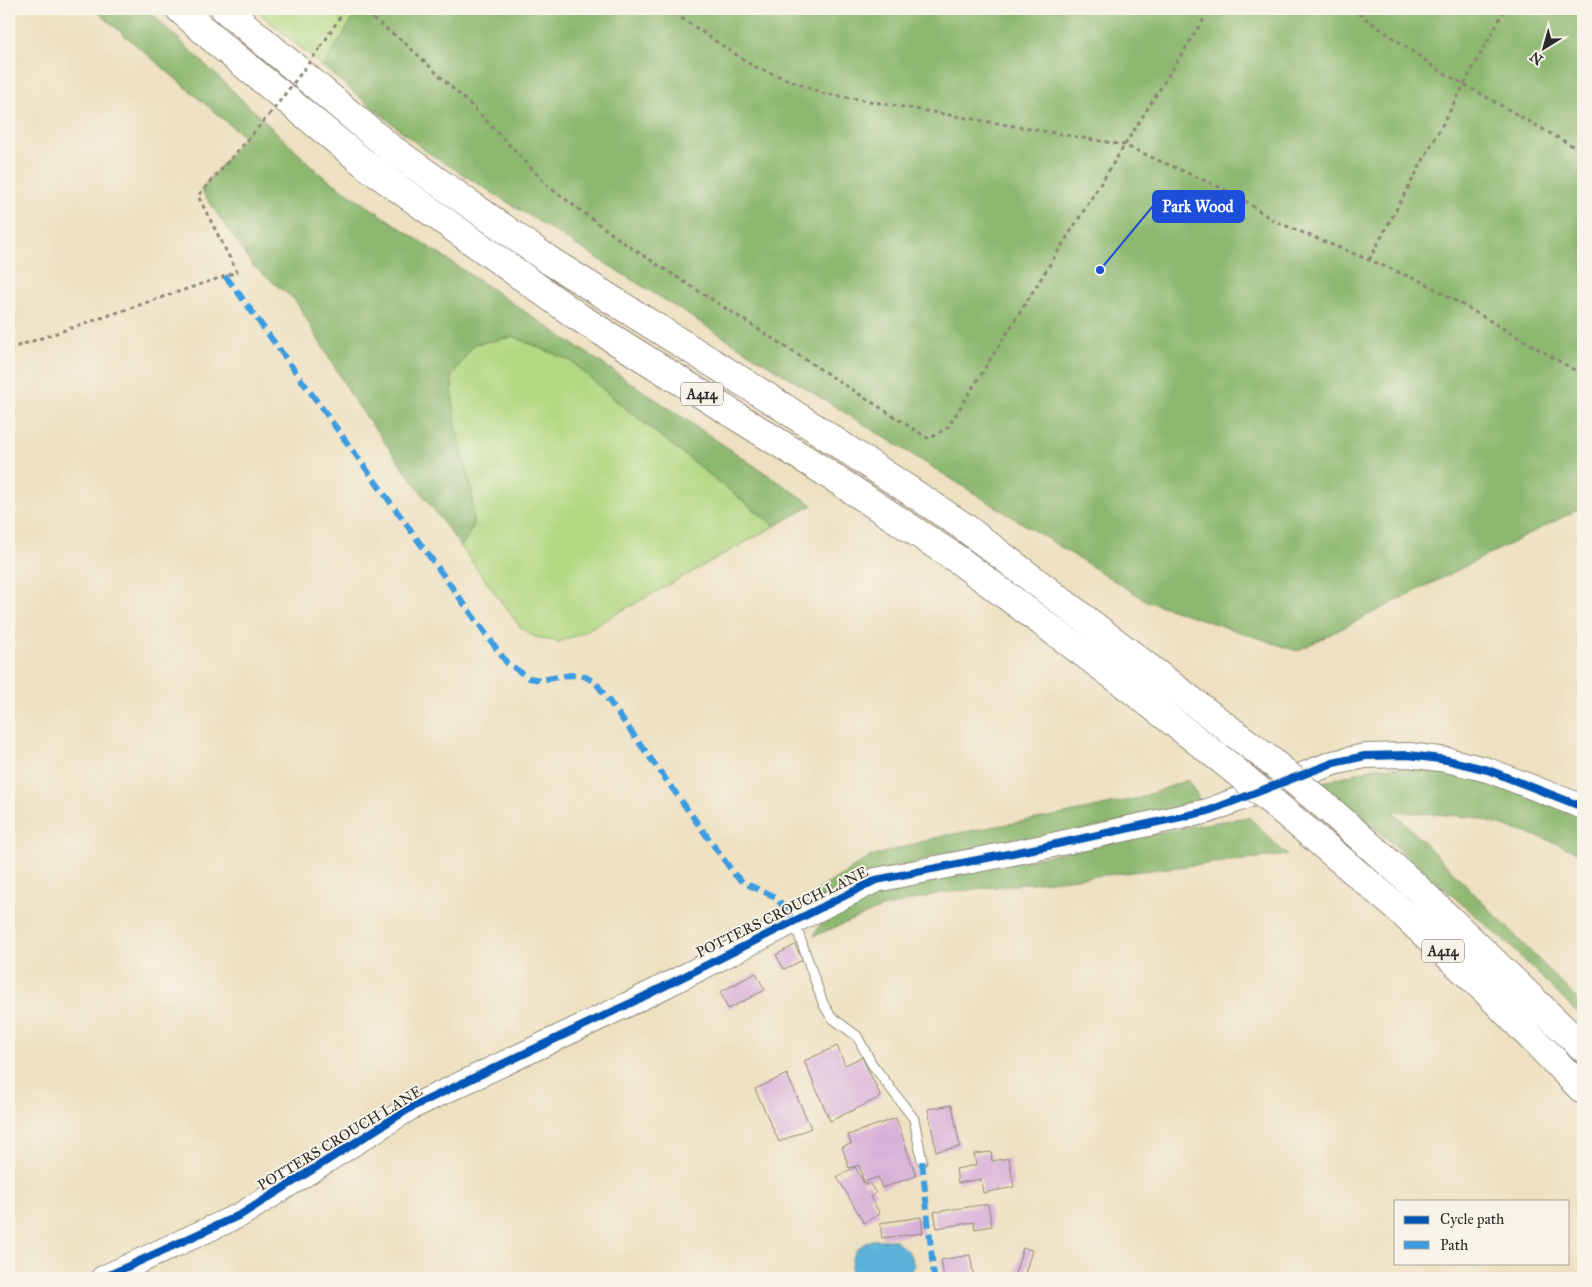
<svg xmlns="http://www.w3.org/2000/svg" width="1592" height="1287" font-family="'IM FELL Great Primer',serif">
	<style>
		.green { fill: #b2d882; stroke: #6e8256 }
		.forest { fill: #8db870; stroke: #5c724e }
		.water { fill: #5bb2d8; stroke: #436e82 }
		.building { fill: #d8b1d8 }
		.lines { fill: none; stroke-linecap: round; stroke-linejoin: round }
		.lane-casing { stroke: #8c8676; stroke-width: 11 }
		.secondary-casing { stroke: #8c8676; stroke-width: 26 }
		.highway-casing { stroke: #8c8676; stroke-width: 30 }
		.path { stroke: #8c8676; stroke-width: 3; stroke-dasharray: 4 4; stroke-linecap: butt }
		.lane { stroke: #fff; stroke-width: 9 }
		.secondary { stroke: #fff; stroke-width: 24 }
		.highway { stroke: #fff; stroke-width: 28 }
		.highway-bridge-casing { stroke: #8c8676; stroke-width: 30; stroke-linecap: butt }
		.path-bridge { stroke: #8c8676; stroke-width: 3; stroke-dasharray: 4 4; stroke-linecap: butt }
		.highway-bridge { stroke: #fff; stroke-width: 28 }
		.quiet { stroke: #3d9ce1; stroke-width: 6; stroke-dasharray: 12 6; stroke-linecap: butt }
		.cycleway-casing { stroke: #f7f3e8; stroke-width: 11 }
		.cycleway { stroke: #0057b8; stroke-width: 8 }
		.labels { text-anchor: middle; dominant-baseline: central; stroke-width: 4; stroke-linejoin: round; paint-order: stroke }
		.shield { fill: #f7f3e8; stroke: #686764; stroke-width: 1 }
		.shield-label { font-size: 14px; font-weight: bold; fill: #2b2b2b }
		.street-label { font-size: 15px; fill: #2b2b2b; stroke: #f7f3e8 }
		.leader { fill: none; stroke: #1d4ed8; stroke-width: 2 }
		.callout-dot { fill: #1d4ed8; stroke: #f7f3e8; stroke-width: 2 }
		.callout { fill: #1d4ed8; stroke: #1d4ed8; stroke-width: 2 }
		.callout-label { font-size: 16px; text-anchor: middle; font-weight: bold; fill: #fff }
	</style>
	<rect width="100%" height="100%" fill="#f7f3e8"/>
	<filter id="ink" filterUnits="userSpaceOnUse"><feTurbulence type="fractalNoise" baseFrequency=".02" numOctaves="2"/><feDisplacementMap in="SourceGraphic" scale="10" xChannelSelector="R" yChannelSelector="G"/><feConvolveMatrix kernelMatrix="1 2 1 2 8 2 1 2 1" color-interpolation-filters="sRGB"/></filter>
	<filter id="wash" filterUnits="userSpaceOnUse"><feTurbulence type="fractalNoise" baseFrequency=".0096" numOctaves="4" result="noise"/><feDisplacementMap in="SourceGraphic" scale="20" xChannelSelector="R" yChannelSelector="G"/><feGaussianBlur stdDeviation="1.12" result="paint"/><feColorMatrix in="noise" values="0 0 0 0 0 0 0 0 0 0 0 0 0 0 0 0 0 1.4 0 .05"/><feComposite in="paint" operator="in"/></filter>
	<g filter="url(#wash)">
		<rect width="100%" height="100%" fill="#eee0c0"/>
		<path class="green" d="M255,9H359L323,67Z
			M514,337L571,361L620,404L775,526L578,635L558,642L535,637L520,627L461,547L473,527L472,490L456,427L451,377L474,344Z"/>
		<path class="forest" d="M94,9H147L320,174L813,505L775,526L620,404L571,361L514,337L474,344L451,377L456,427L472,490L473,527L461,547L354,400L295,300L253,266L201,190L244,137Z
			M359,9H1583V507L1297,651L1147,601L427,152L323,67Z
			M1379,767L1442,769L1516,786L1583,816V855L1546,839L1473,817L1393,811L1583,1005V1019L1508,944L1356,812L1320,783Z
			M1188,780L1201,802L1058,836L945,853L876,874L820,899L815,892L870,857L942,836L1070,813L1139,798Z
			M1249,817L1287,855L940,893L882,908L814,936L821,923L829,914L881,890L1192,826Z"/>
		<path class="water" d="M872,1240H896L909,1253L914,1265L910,1278H855C845,1262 856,1245 872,1240Z"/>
		<g id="blocks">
			<path class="building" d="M795,945L803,960L784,969L776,955Z
				M756,973L765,990L728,1009L720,992Z
				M837,1046L845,1065L862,1057L881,1097L830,1121L804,1061Z
				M787,1074L811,1128L779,1142L755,1089Z
				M952,1105L960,1147L936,1151L928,1109Z
				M896,1118L916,1176L882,1188L878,1177L864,1182L859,1165L849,1168L842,1147L851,1144L848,1135Z
				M991,1152L992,1161L1009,1158L1014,1187L983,1193L981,1179L958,1183L956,1169L976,1165L974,1154Z
				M855,1167L865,1185L869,1183L876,1193L870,1197L880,1214L864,1223L837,1177Z
				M988,1204L992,1226L975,1229L974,1222L937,1228L934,1212Z
				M921,1217L923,1233L882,1238L880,1223Z
				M1023,1248L1032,1250L1024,1277L1015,1274Z
				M970,1255L974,1278H944L941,1260Z"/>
		</g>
	</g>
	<g filter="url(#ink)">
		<use href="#blocks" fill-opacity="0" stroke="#8c8676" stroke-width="1"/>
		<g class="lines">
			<defs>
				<path id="lane" d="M794,921L823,1003L831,1017L857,1036L872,1064L914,1119L922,1161"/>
				<path id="secondary" d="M103,1278L242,1214L410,1108L635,1001L876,880L1043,847L1208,811L1333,763L1365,756L1409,755L1447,760L1488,770L1583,807"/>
				<path id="highway" d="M180,9L218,43L370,168L577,316L822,470L960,561L1122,682L1232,768
					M225,9L389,147L550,261L783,407L963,526L1272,762
					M1331,811L1415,886L1583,1048
					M1294,820L1394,905L1485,990L1583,1090"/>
			</defs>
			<use href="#lane" class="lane-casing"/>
			<use href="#secondary" class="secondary-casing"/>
			<use href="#highway" class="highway-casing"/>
			<path class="path" d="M360,9L405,43L482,116L549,187L627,245L929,439L948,427L1210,9
				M668,9L753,66L822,93L1124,145L1237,195L1272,220L1425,283L1583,375
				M1352,9L1437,69L1583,152
				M371,18L376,9
				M321,47L345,9
				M1369,260L1505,9
				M9,349L237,272L198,196L269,115"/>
			<use href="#lane" class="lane"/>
			<use href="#secondary" class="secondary"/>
			<use href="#highway" class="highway"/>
			<defs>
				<path id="highway-bridge" d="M1272,762L1331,811
					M1232,768L1294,820"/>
			</defs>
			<use href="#highway-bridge" class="highway-bridge-casing"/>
			<path class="path-bridge" d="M269,115L321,47"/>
			<use href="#highway-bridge" class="highway-bridge"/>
			<path class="quiet" d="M225,276L234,287L507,663L529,678L541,680L571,675L584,676L596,683L735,875L744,883L776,897L794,921
				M922,1161L934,1278"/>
			<defs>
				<path id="cycleway" d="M103,1278L242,1214L410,1108L635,1001L876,880L1043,847L1208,811L1333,763L1365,756L1409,755L1447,760L1488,770L1583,807"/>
			</defs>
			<use href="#cycleway" class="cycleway-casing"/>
			<use href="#cycleway" class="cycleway"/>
		</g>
	</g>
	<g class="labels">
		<g class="shield">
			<rect x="681" y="382.5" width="42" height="23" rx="4"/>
			<rect x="1422" y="939.5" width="42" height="23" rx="4"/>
		</g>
		<g class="shield-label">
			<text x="702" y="394">A414</text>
			<text x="1443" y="951">A414</text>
		</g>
		<g class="street-label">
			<text transform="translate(782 912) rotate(-26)">POTTERS CROUCH LANE</text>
			<text transform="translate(340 1138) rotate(-31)">POTTERS CROUCH LANE</text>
		</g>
	</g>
	<path class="leader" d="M1100 270L1153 206"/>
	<circle class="callout-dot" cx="1100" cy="270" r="5"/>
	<rect class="callout" x="1153" y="191" width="91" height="31" rx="5"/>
	<g class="callout-label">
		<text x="1198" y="212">Park Wood</text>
	</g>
	<rect width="1592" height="1287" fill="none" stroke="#f7f3e8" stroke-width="30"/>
	<rect x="1394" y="1200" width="175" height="65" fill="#f7f3e8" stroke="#a5a39c"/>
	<rect x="1404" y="1216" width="25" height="8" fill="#0057b8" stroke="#a5a39c"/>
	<text x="1440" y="1224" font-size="15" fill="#2b2b2b">Cycle path</text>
	<rect x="1404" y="1241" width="25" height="8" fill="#3d9ce1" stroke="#a5a39c"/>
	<text x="1440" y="1250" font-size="15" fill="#2b2b2b">Path</text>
	<g transform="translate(1544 48) rotate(217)" stroke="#f7f3e8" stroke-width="4" paint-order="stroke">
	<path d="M0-4L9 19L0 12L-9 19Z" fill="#2b2b2b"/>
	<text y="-8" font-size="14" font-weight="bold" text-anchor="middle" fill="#2b2b2b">N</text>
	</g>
</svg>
